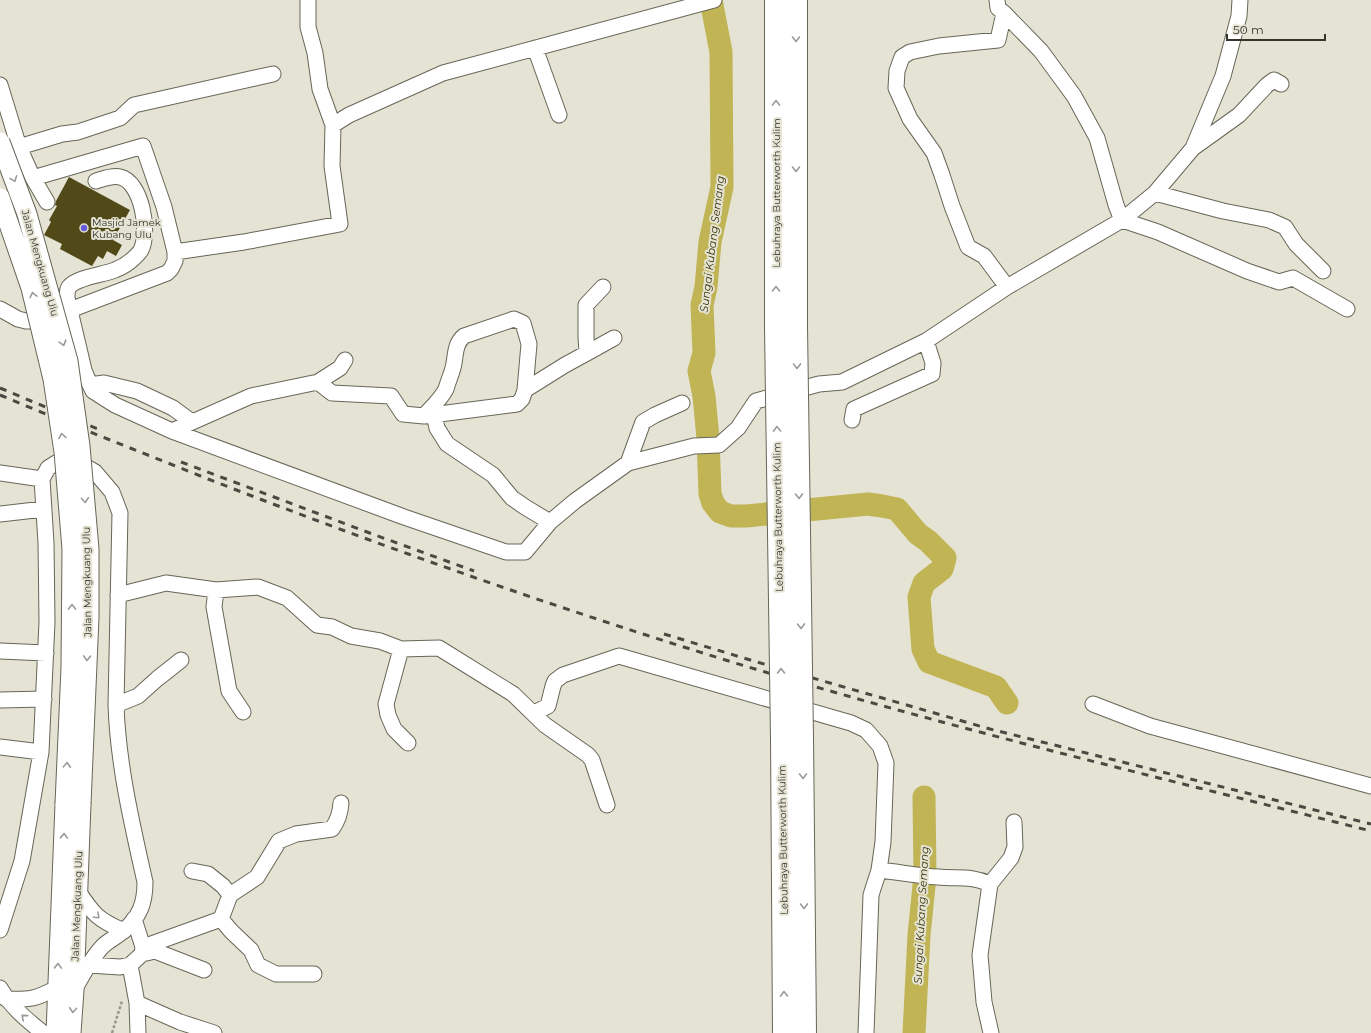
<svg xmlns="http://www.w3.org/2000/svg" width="1371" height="1033" font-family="Montserrat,sans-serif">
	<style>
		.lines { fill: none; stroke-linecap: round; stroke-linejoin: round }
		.river { stroke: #c0b455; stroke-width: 23 }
		.building { fill: #514a18 }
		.minor-casing { stroke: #676658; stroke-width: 17 }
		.major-casing { stroke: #676658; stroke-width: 21 }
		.highway-casing { stroke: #676658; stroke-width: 24 }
		.path { stroke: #98968a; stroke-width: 2.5; stroke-dasharray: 3 2; stroke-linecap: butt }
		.minor { stroke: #fff; stroke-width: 15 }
		.major { stroke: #fff; stroke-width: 19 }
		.highway { stroke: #fff; stroke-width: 22 }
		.rail { stroke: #4a4a42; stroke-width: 3; stroke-dasharray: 7 7; stroke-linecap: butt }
		.major-bridge-casing { stroke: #676658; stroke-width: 21; stroke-linecap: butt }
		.highway-bridge-casing { stroke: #676658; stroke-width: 24; stroke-linecap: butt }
		.major-bridge { stroke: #fff; stroke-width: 19 }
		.highway-bridge { stroke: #fff; stroke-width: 22 }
		.oneway { stroke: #9a9a96 }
		.poi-dot { fill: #665dd6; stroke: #e5e3d3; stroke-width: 1.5 }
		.labels { text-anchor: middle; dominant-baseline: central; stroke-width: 4; stroke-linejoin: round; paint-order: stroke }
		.street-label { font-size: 10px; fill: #34342d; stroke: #e5e3d3 }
		.poi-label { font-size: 10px; fill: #34342d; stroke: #e5e3d3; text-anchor: start }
		.water-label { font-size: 11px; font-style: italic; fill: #383208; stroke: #e5e3d3 }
	</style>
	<rect width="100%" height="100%" fill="#e5e3d3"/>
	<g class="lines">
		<path class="river" d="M711,0L721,52L722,187L710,242L706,287L702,305L704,353L699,371L704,396L708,438L710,494L713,503L720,512L731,516H746L868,504L882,506L897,509L918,534L928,541L945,558L942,569L924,583L919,597L923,649L929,662L996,687L1007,703
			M914,1033L919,935L925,876L924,797"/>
	</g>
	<path class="building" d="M69,177L130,210L113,240L122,245L116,256L107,251L103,259L98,256L92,266L60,249L62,244L44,235L51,222L49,220L57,206L55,205L56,201Z"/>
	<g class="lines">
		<defs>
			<path id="minor" d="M997,0L998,8L1004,13L998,40L939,46L910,52L902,57L897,71L896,88L910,119L934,153L942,175L952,206L968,247L984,256L1007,287
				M1004,13L1041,51L1074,96L1097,138L1116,205L1122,220L1158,232L1247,271L1279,282L1293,278L1347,309
				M535,48L559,115
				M0,85L19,147L33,178L47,202
				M333,125L349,115L443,73L714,0
				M19,147L62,134L78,132L120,118L134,105L273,74
				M1193,148L1239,115L1267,85L1274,80L1281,84
				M96,181C103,179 112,175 120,177C142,182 150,232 141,250C140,252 137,255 135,257C130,262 123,267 115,270C103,275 77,277 69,287C67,290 67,294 67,298L84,370L90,385L93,391L115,405L172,431L404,517L506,552H525L550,522L575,501L628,463L694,446L719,445L738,428L756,401L819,384L842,382L926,341L1007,287L1122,220L1155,193L1193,148L1223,76L1239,16L1240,0
				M1155,193L1223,211L1269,220L1285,227L1296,244L1323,271
				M175,252L244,242L340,224L332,166L333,125L320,89L315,53L308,27V0
				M0,309L18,319L26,321H34L70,310L167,273L171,269L175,261V252L164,207L143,146L33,178
				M587,353L614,338
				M318,382L332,393L391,396L403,414L424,416C432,407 441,399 446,389C448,382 451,375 453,368C456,357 454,344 464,336L514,319L523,323L529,344L525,390L522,399L517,404L424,416
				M90,385L104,383L137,391L173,408L192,422
				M525,390L565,365L587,353L586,337V305L603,287
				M434,415L437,428L447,444L493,475L512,498L525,507L550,522
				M852,420L854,409L932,374L933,363L926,341
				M172,431L251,396L318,382L340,368L345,360
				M628,463L643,422L655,415L682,403
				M0,473L42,479
				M0,514L44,509
				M216,590L214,607L229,691L243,712
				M118,595L166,583L216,590L258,587L287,598L317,625L332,627L351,636L380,641L401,649L439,648L513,694L545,725L588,755L592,760L607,805
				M401,649L386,704L388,715L394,729L408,743
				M0,651L46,653
				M0,700L44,699
				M1093,704L1150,726L1371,786
				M116,705L138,696L157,679L181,660
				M535,714L536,712L548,706L553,686L555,681L563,675L619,656L851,723L866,730L880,746L886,763L883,842L879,870L871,895L866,1033
				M0,747L41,752
				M879,870C899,872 918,876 938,877C958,879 970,875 990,884L1011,858L1015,847L1014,822
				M192,871L208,874L223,886L230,895
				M990,884L980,955L984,1002L991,1033
				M78,891C93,914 98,920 124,931
				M134,919L143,947L142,954
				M221,919L231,931L251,950L258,965L276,974H314
				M0,930L22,861L41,752L47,622L46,543L42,479L48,468L56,463L74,460L95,472L112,492L120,513L116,705C118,765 132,824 145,882C145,903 140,917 123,931C117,937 109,940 103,946C91,958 83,975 74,990
				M143,947L221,919L230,895L257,877L279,841L296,834L332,829C338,820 340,814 341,803
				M89,965L120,967L130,965L142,954L155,951L204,970
				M130,965L137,1003L180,1022L214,1033
				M0,988C11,1007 26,1019 43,1033
				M6,999C31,1000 35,999 57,988
				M137,1003L138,1033"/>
			<path id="major" d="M56,1033L65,804
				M71,1033L74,990L81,804"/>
			<path id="highway" d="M776,0V328
				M796,0V327
				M802,737L805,1033
				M782,738L784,1033"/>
		</defs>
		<use href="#minor" class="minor-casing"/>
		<use href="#major" class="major-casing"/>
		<use href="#highway" class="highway-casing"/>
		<path class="path" d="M112,1033L122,1001"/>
		<use href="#minor" class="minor"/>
		<use href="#major" class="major"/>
		<use href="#highway" class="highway"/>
		<path class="rail" d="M0,388L98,429
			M0,395C69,424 138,451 208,479C388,549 570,613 755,669C958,730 1165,779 1371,831
			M181,462L375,535L474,571
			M664,634L757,662L990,729L1371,824"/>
		<defs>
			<path id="major-bridge" d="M0,142L27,214L68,361L80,446L89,549V617L81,804
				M0,198L31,288L53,379L64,452L72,549L71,668L65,804"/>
			<path id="highway-bridge" d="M796,327L802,737
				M776,328L782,738"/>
		</defs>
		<use href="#major-bridge" class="major-bridge-casing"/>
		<use href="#highway-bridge" class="highway-bridge-casing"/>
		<use href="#major-bridge" class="major-bridge"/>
		<use href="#highway-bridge" class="highway-bridge"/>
	</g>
	<defs><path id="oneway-chevron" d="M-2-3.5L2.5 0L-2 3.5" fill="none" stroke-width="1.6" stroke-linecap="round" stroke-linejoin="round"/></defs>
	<g class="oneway">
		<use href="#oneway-chevron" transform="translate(796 39) rotate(90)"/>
		<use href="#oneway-chevron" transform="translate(776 103) rotate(-90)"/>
		<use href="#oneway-chevron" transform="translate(796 169) rotate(90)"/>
		<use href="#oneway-chevron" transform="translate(14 179) rotate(69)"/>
		<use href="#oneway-chevron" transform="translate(776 289) rotate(-90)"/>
		<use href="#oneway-chevron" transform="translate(33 295) rotate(-103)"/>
		<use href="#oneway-chevron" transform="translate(63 343) rotate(74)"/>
		<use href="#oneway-chevron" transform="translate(797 366) rotate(89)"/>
		<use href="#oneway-chevron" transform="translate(777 429) rotate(-91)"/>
		<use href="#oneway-chevron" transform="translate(62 436) rotate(-99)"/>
		<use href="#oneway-chevron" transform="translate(799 496) rotate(89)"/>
		<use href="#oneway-chevron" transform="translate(85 500) rotate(85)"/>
		<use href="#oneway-chevron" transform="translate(72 607) rotate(-90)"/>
		<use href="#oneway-chevron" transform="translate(801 626) rotate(89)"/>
		<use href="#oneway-chevron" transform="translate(87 658) rotate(92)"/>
		<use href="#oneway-chevron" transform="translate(781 671) rotate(-91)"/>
		<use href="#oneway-chevron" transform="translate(67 765) rotate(-87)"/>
		<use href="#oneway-chevron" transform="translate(803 776) rotate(90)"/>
		<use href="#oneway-chevron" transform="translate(64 836) rotate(-88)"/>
		<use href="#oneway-chevron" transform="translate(804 906) rotate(89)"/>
		<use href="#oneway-chevron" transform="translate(97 916) rotate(43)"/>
		<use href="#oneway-chevron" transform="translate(58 966) rotate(-88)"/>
		<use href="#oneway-chevron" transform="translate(784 994) rotate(-91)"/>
		<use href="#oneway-chevron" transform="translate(73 1010) rotate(94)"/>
		<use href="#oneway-chevron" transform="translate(24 1017) rotate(-139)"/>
	</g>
	<circle class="poi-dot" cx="84" cy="228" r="4"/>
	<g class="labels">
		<g class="street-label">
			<text transform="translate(776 193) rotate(-90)">Lebuhraya Butterworth Kulim</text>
			<text transform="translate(40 263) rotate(74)">Jalan Mengkuang Ulu</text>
			<text transform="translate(778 517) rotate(-91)">Lebuhraya Butterworth Kulim</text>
			<text transform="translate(87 582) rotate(-91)">Jalan Mengkuang Ulu</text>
			<text transform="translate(783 840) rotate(-91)">Lebuhraya Butterworth Kulim</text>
			<text transform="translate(77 906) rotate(-88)">Jalan Mengkuang Ulu</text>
		</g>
		<g class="poi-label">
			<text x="92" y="222">Masjid Jamek<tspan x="92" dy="12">Kubang Ulu</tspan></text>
		</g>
		<g class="water-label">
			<text transform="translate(712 244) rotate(-83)">Sungai Kubang Semang</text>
			<text transform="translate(921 915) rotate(-87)">Sungai Kubang Semang</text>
		</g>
	</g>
	<path d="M1227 34v6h98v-6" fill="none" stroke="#34342d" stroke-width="2"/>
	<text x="1233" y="34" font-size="12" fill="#34342d" stroke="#e5e3d3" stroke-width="3" paint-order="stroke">50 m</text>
</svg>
